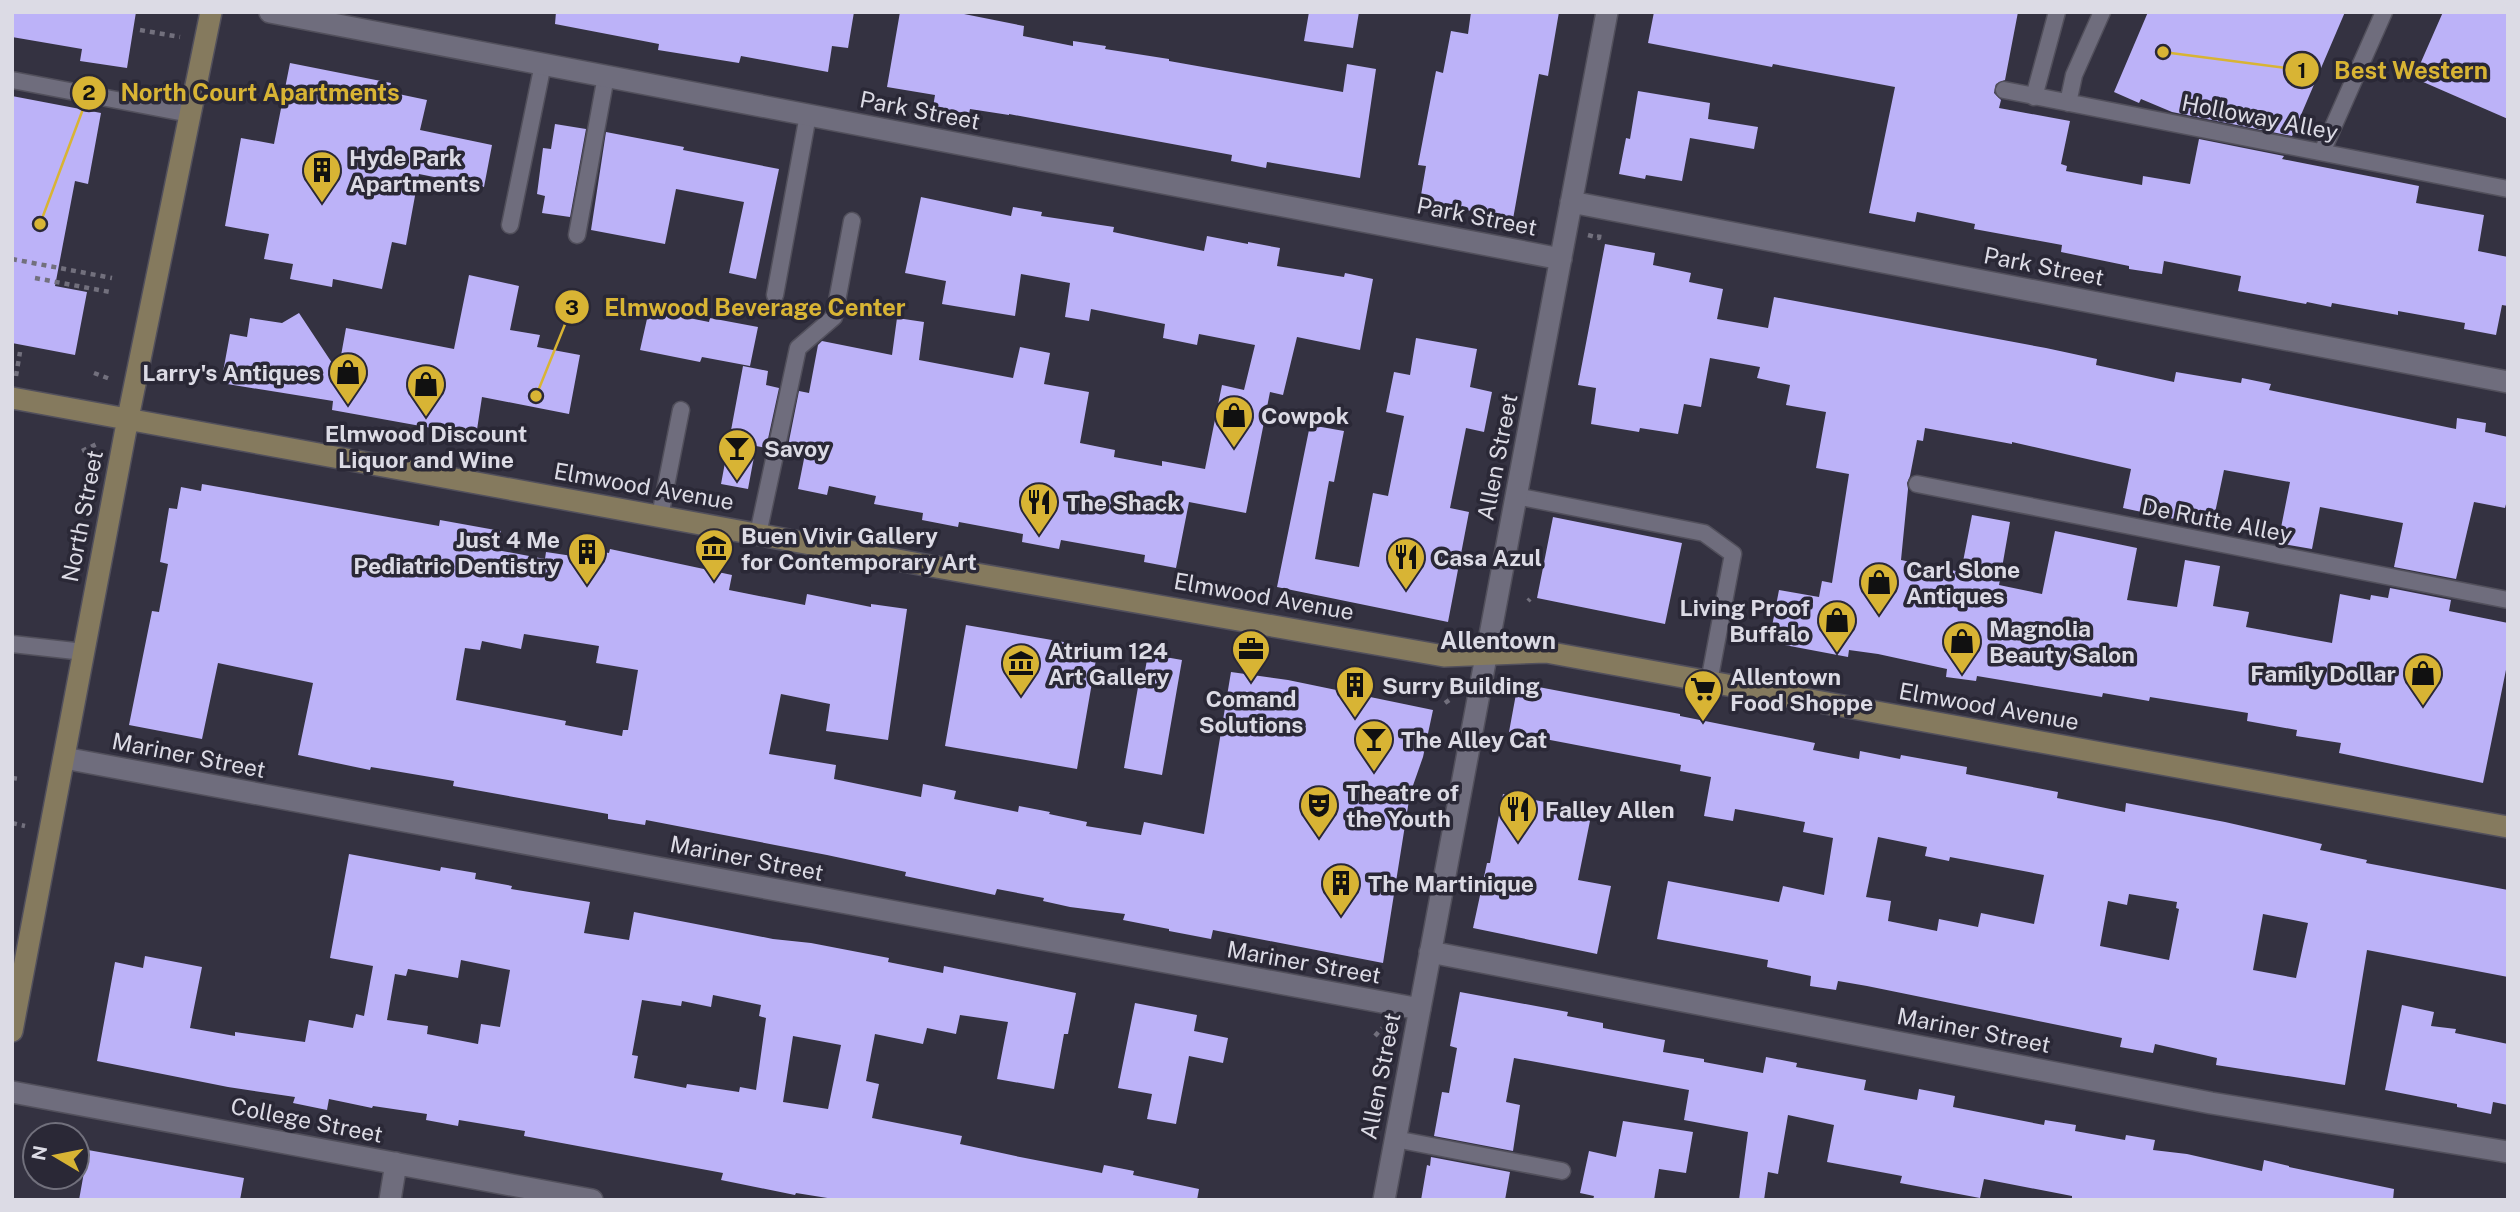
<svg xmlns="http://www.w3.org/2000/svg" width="2520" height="1212" font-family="'Public Sans',sans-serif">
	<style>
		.building { fill: #bcb2f8; fill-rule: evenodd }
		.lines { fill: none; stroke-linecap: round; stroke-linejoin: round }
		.lane-casing { stroke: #52505c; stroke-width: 19 }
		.street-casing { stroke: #52505c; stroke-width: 24 }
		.secondary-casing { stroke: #52505c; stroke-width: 24 }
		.path { stroke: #72707d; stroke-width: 4.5; stroke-dasharray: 5 5; stroke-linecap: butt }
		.lane { stroke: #6f6d7d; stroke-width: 16 }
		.street { stroke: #6f6d7d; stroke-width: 21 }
		.secondary { stroke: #857a5e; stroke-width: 21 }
		.labels { text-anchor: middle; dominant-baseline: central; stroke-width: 7; stroke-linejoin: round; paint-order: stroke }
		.street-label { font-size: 23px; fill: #dcdbe5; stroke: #2a2836 }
		.poi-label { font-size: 23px; font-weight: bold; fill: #dcdbe5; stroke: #2a2836; text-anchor: start }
		.neighbourhood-label { font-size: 24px; font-weight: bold; fill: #dcdbe5; stroke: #2a2836 }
		.leader { fill: none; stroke: #d8b434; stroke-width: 2.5 }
		.callout-dot { fill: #d8b434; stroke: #2a2836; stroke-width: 2.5 }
		.mark-label { font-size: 21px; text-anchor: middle; font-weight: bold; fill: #111 }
		.callout-label { font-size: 24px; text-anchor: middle; font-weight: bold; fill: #d8b434; stroke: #2a2836; stroke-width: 7; stroke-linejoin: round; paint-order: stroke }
	</style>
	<rect width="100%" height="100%" fill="#343241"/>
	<path class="building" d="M12,12H136L127,68L80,61L82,49L12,37Z
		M556,12H854L848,48L832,46L828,72L741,56L739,63L658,50L659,44L555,24Z
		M900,12H954L1024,26L1023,36L1073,46V41L1106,46L1105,49L1169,59V61L1343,92L1347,64L1376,69L1360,178L1267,162L1266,168L1231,161L1232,155L1009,114V115L970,109L969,114L933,107L935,95L887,87Z
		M1309,12H1359L1353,48L1304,41Z
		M1471,12H1559L1548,76L1539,74L1513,219L1420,201L1426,166L1418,165L1436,71L1443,73L1451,31L1468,34Z
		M1654,12H2018L2005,80L1996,84L1994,93L2001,100L1999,108L2070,121L2061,164L2067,166L2066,171L2142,185L2143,176L2190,184L2199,139L2284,156L2282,159L2419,186L2416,203L2484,215L2478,251L2508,257V306L2502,305L2496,335L2464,329L2465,323L2398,311V315L2332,303L2331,307L2307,302L2306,304L2238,291L2241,276L2164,261L2162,274L2129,269V266L2061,252L2062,245L1974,229L1975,224L1917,212L1915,222L1869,213L1895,87L1773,64L1772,67L1648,43Z
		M2148,12H2345L2292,136L2172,112L2141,99L2139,103L2114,92Z
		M2443,12H2508V119L2414,78Z
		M290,63L391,83L389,92L427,100L420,130L492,145L484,187L419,174L406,245L392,242L382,289L333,279L332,287L290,279L293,264L264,259L269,234L225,226L241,138L274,144Z
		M1638,91L1710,103L1708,119L1758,127L1754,149L1690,138L1682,181L1646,175L1645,179L1619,174L1626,138L1630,139Z
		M12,96L101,113L88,184L75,181L55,286L87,292L75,355L12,343Z
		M555,124L586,129L570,217L542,213L545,196L537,194L543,148L551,149Z
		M606,132L684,147L683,150L779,169L756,279L729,273L744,202L676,189L665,244L591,230Z
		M921,197L1011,216L1013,207L1042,212L1041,216L1114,227L1113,232L1204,251L1207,236L1248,244V242L1280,248L1277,266L1344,277L1345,273L1373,279L1360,350L1297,337L1283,395L1270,392L1246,513L1189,502L1176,568L1144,562L1145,555L1061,540L1059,549L1022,542L1023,534L959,522L958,527L922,520L923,513L874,504L876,496L829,486L827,495L798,489L805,454L787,451L799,391L809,393L818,345L822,341L892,355L897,318L924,322L919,360L1013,378L1020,347L1050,353L1044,384L1089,392L1080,443L1115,450L1114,457L1162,466V461L1205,469L1222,385L1244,390L1255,345L1199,334L1197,345L1163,338L1165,324L1091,309L1089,321L1065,317L1070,283L1021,274L1015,316L942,304L946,281L905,273Z
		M1605,244L1655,253L1653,265L1691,273L1689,282L1723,289L1717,319L1768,328L1774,297L2046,348L2097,359L2096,365L2174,382L2176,372L2241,383L2242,378L2271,384L2269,390L2456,429L2457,418L2486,423L2485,432L2508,437V496L2505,508L2474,502L2456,579L2394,567L2403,523L2320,507L2312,549L2278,543L2290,482L2224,470L2212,527L2123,508L2131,469L2012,442V444L1925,428L1923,441L1917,440L1910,476L1907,483L1908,489L1901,560L1961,572L1972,515L2010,522L1999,585L2042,594L2055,531L2137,548L2127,600L2177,607L2185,560L2220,566L2213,606L2249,612L2246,627L2332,643L2340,594L2370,600L2371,595L2388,598L2390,588L2451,600L2449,611L2508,623V660L2483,783L2339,753L2341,743L2296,736L2297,730L2247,721L2248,713L2150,697L2149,701L2103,693L2102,697L1977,676L1976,681L1946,677L1947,669L1878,654L1849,650L1848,657L1769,642L1779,590L1819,597L1822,581L1832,583L1849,474L1816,468L1826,412L1786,405L1790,385L1757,378L1760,367L1710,358L1701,407L1684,404L1678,434L1640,428L1639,432L1591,424L1596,388L1578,385Z
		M469,275L519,286L510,330L540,335L537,347L580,355L569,414L482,397L476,436L332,410L333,401L221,383L230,334L247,337L250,318L282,323L299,313L338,372L346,328L454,349Z
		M649,310L709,322L710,318L758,327L750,366L702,357L700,362L640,350Z
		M1416,338L1477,349L1470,387L1492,392L1484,432L1466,428L1450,508L1469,512L1448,622L1277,587L1310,425L1344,431L1334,482L1329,481L1315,559L1359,567L1373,493L1388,496L1404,416L1386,412L1394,372L1410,375Z
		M743,366L768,371L766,385L779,388L766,448L756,446L748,489L721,484Z
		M202,484L439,526L440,520L501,531L497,550L545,559L546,552L579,557L580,548L609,553L610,549L732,575L729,590L805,605L807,594L871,607V604L907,609L888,740L826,731L830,704L781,694L769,754L836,765L834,779L921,797L923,784L956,791L954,799L1018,812L1019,806L1050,812L1049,814L1087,822L1086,826L1141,835L1144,822L1204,834L1231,672L1288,680L1433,710L1423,757L1410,794L1383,963L1213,930L1211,939L1169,931V929L1123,920L1125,914L1070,907L1043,901L1044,898L997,889L995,895L905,876L906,872L827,855L646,820L645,825L608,819V814L453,786L454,781L371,767L370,770L298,755L313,683L218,663L202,739L129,725L152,611L159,612L168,564L160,562L169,508L177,509L181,487L201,491ZM524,634L599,646L596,663L638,670L628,730H623L622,736L565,725L566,721L456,700L465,648L480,650L482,641L521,649Z
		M1553,517L1682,543L1665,624L1537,598Z
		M966,625L1098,648L1077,769L945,746Z
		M1148,654L1182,660L1162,775L1124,768L1141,670L1145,671Z
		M1518,683L1680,714V716L1815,743L1813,750L1859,759L1860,751L1900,759L1901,755L1967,767L1966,774L2058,792L2057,798L2125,812L2126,803L2225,822L2322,844L2320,850L2367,860L2366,863L2508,890V977L2367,950L2345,1085L2216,1065L2217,1058L2155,1044L2153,1053L2120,1047L2122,1038L1867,986L1838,981L1836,990L1810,986L1811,976L1767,967L1768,960L1657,939L1668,881L1779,902L1783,886L1824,895L1833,838L1803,832L1805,822L1735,809L1733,821L1704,816L1711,777L1680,771L1681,765L1509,732ZM1878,837L1927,847L1925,856L1949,861L1950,857L2044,875L2034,924L1981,913L1978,927L1939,919L1937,931L1888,921L1891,901L1866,897ZM2129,894L2177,902L2176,908L2179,909L2169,960L2100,946L2108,901L2127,905ZM2263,914L2308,923L2296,978L2253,970Z
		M1503,794L1592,811L1578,880L1611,886L1597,954L1473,928L1487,863H1490Z
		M349,854L440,871L441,867L476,873L475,879L512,886L511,889L590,902L584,933L629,940L634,912L773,939L811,943L889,958L888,962L943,973L944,966L1076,993L1068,1034H1064L1054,1089L997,1079L1008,1022L960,1015L956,1034L927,1028L923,1044L875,1034L866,1081L879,1084L872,1118L962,1136L960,1144L1020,1157L1102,1173L1104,1165L1134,1171L1133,1175L1199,1189L1197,1200H840L796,1193L795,1195L721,1180L723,1173L524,1136L525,1131L459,1120L458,1126L426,1120L427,1114L373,1106L372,1108L329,1099L327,1110L293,1103L295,1097L228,1087L97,1061L115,962L143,968L145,956L202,967L190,1028L235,1036V1032L305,1042L309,1020L353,1028L356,1014L364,1016L373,966L330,958ZM461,960L510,970L500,1027L481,1024L478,1044L427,1034L428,1026L387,1020L395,974L406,976L408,969L458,978ZM713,995L761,1005L759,1016L766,1018L756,1090L740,1087L739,1092L687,1084L686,1088L634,1078L638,1056L632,1055L642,1000L681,1006L682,1001L711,1007ZM793,1036L841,1045L828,1109L783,1102Z
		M1460,992L1568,1012L1567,1016L1603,1023V1028L1665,1040L1663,1052L1704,1059V1062L1763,1073L1766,1057L1797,1063L1796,1067L1866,1080L1864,1090L1917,1100L1919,1089L1955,1096L1953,1107L2044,1125L2045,1120L2076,1125L2075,1131L2125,1140L2126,1135L2155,1140L2153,1150L2187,1154L2262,1171L2264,1160L2289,1166V1167L2394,1189L2393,1200H2072V1196L1984,1179L1980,1198L1900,1183L1902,1176L1827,1162L1834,1125L1788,1115L1778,1174L1768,1172L1764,1200H1739L1748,1132L1684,1120L1689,1090L1514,1058L1506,1102L1520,1105L1513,1151L1434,1136L1442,1092L1449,1093L1457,1048L1450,1046Z
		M1135,1003L1197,1015L1194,1031L1228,1038L1223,1063L1189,1056L1176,1124L1147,1119L1152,1094L1118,1088Z
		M2402,1005L2434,1012L2431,1026L2456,1029L2455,1033L2508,1044V1105L2493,1102L2491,1114L2457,1107V1104L2385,1090Z
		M1623,1121L1693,1132L1686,1173L1659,1169L1654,1200H1593L1594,1196L1580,1193L1589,1151L1616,1157Z
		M88,1150L244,1178L240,1200H79Z
		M1431,1157L1510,1172L1505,1200H1421L1427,1165L1430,1166Z"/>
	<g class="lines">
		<defs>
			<path id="lane" d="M12,80L190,114
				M2004,90L2508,189
				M2034,97L2057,12
				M2068,103L2074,75L2102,12
				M2322,152L2384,12
				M510,225L543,64
				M577,235L606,76
				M775,295L808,115
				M1917,484L2508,600
				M1516,496L1704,533L1733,554L1709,682
				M660,516L681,410
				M758,534L798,348L834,317L852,221
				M12,644L84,652
				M1395,1139L1562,1171"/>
			<path id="street" d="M270,12L1561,259
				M1571,202L2508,382
				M64,758L1420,1009
				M1430,952L2211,1103L2508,1152
				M12,1092L592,1200
				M390,1200L396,1163
				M1384,1200L1607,12"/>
			<path id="secondary" d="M12,398L925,565L1444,656L1546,652L2508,827
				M12,1031L128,418L211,12"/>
		</defs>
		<use href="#lane" class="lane-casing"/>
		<use href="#street" class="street-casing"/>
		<use href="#secondary" class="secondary-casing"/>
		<path class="path" d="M140,30L180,37
			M1588,235L1599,238L1600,230
			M12,259L112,278
			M35,278L110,292
			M94,373L110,379
			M16,376L20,352
			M82,451L97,444
			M1528,601L1530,599
			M1445,703L1452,698
			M12,778L20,779
			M12,823L25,826
			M1375,1036L1382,1028"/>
		<use href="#lane" class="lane"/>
		<use href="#street" class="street"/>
		<use href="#secondary" class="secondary"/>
	</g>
	<defs>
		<symbol id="building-pin" viewBox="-11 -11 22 30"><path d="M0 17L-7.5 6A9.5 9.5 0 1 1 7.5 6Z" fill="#d8b434" stroke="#2a2836"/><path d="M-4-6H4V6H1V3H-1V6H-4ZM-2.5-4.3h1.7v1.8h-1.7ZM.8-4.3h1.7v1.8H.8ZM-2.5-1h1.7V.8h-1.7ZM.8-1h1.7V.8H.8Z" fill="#111"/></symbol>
		<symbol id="shop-pin" viewBox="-11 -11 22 30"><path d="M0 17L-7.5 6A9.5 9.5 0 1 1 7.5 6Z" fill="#d8b434" stroke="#2a2836"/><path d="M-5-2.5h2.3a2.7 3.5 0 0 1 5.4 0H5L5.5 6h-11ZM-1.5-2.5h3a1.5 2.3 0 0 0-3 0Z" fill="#111"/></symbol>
		<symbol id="bar-pin" viewBox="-11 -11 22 30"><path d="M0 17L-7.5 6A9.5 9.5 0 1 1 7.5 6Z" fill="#d8b434" stroke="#2a2836"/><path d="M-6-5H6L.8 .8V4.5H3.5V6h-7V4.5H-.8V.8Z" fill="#111"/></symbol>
		<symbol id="restaurant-pin" viewBox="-11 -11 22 30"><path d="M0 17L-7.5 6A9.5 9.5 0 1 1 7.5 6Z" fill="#d8b434" stroke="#2a2836"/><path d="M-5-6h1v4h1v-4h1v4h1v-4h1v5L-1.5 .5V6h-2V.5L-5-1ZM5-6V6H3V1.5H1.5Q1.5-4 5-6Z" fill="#111"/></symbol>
		<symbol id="museum-pin" viewBox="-11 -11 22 30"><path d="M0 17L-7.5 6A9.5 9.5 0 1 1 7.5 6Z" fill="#d8b434" stroke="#2a2836"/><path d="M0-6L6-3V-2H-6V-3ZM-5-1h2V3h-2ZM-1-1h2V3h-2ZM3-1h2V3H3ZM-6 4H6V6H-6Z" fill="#111"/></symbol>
		<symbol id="office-pin" viewBox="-11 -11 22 30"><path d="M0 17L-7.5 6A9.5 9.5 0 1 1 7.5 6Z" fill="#d8b434" stroke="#2a2836"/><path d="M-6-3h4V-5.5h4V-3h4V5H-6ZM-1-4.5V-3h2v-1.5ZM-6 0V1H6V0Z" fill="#111"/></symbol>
		<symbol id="supermarket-pin" viewBox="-11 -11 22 30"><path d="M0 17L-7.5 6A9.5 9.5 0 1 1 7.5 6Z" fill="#d8b434" stroke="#2a2836"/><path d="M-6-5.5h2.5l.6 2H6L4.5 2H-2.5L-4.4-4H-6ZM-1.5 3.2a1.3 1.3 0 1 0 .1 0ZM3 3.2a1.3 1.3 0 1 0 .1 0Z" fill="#111"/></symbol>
		<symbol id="theatre-pin" viewBox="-11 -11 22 30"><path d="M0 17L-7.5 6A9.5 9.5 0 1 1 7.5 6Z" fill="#d8b434" stroke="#2a2836"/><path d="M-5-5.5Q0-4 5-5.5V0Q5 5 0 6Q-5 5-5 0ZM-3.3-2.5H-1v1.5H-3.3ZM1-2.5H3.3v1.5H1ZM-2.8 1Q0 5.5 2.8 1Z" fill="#111"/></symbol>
	</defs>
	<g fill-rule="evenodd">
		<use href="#building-pin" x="300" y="148" width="44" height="60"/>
		<use href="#shop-pin" x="326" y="350" width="44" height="60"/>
		<use href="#shop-pin" x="404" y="362" width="44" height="60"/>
		<use href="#shop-pin" x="1212" y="393" width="44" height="60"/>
		<use href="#bar-pin" x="715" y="426" width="44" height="60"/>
		<use href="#restaurant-pin" x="1017" y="480" width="44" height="60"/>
		<use href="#museum-pin" x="692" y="526" width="44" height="60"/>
		<use href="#building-pin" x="565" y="530" width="44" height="60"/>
		<use href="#restaurant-pin" x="1384" y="535" width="44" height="60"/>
		<use href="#shop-pin" x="1857" y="560" width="44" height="60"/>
		<use href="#shop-pin" x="1815" y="598" width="44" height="60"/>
		<use href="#shop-pin" x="1940" y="619" width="44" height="60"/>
		<use href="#office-pin" x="1229" y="627" width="44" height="60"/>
		<use href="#museum-pin" x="999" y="641" width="44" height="60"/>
		<use href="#shop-pin" x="2401" y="651" width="44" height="60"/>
		<use href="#building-pin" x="1333" y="663" width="44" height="60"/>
		<use href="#supermarket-pin" x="1681" y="667" width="44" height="60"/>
		<use href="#bar-pin" x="1352" y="717" width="44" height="60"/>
		<use href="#theatre-pin" x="1297" y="783" width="44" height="60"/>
		<use href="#restaurant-pin" x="1496" y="787" width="44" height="60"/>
		<use href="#building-pin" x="1319" y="861" width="44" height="60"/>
	</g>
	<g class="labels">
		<g class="street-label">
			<text transform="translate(920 110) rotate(11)">Park Street</text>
			<text transform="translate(2260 117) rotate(11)">Holloway Alley</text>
			<text transform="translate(1477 216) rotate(11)">Park Street</text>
			<text transform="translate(2044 266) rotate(11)">Park Street</text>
			<text transform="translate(1497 457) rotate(-79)">Allen Street</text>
			<text transform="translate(644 486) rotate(10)">Elmwood Avenue</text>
			<text transform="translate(82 516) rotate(-79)">North Street</text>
			<text transform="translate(2217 520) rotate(11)">De Rutte Alley</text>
			<text transform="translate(1264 596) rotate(10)">Elmwood Avenue</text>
			<text transform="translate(1989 706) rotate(10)">Elmwood Avenue</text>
			<text transform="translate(189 755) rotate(11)">Mariner Street</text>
			<text transform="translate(747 858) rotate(11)">Mariner Street</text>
			<text transform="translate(1304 962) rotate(10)">Mariner Street</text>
			<text transform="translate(1974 1030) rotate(11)">Mariner Street</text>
			<text transform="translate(1380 1076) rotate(-79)">Allen Street</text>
			<text transform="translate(307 1120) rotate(11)">College Street</text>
		</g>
		<g class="poi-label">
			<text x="349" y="157">Hyde Park<tspan x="349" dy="26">Apartments</tspan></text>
			<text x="321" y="372" text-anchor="end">Larry's Antiques</text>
			<text x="1261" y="415">Cowpok</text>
			<text x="426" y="433" text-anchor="middle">Elmwood Discount<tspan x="426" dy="26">Liquor and Wine</tspan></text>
			<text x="764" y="448">Savoy</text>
			<text x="1066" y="502">The Shack</text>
			<text x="741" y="535">Buen Vivir Gallery<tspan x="741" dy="26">for Contemporary Art</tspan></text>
			<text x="560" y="539" text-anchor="end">Just 4 Me<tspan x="560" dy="26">Pediatric Dentistry</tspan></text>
			<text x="1433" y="557">Casa Azul</text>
			<text x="1906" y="569">Carl Slone<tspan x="1906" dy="26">Antiques</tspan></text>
			<text x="1810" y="607" text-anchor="end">Living Proof<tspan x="1810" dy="26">Buffalo</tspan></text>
			<text x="1989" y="628">Magnolia<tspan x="1989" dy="26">Beauty Salon</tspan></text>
			<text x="1048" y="650">Atrium 124<tspan x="1048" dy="26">Art Gallery</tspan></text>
			<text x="2396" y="673" text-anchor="end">Family Dollar</text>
			<text x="1730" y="676">Allentown<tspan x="1730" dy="26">Food Shoppe</tspan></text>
			<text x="1382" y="685">Surry Building</text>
			<text x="1251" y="698" text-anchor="middle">Comand<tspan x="1251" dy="26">Solutions</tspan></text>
			<text x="1401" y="739">The Alley Cat</text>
			<text x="1346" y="792">Theatre of<tspan x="1346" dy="26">the Youth</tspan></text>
			<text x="1545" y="809">Falley Allen</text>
			<text x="1368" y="883">The Martinique</text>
		</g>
		<g class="neighbourhood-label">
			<text x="1498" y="640">Allentown</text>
		</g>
	</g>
	<path class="leader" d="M2163 52L2302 70M40 224L89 93M536 396L572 307"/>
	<g class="callout-dot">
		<circle cx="2163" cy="52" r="7"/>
		<circle cx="40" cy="224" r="7"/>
		<circle cx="536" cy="396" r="7"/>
		<circle cx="2302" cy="70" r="18"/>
		<circle cx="89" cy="93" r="18"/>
		<circle cx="572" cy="307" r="18"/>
	</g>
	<g class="mark-label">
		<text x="2302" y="78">1</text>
		<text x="89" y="100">2</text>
		<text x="572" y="315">3</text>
	</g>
	<g class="callout-label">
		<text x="2411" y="79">Best Western</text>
		<text x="260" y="101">North Court Apartments</text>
		<text x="755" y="316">Elmwood Beverage Center</text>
	</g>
	<rect width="2520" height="1212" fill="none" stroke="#dcdbe5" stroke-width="28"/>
	<g transform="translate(56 1156) rotate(280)"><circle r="33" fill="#2a2836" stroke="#71707c" stroke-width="2"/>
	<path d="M0-5L12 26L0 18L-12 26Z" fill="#d8b434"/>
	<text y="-10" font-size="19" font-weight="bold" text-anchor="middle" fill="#dcdbe5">N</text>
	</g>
</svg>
